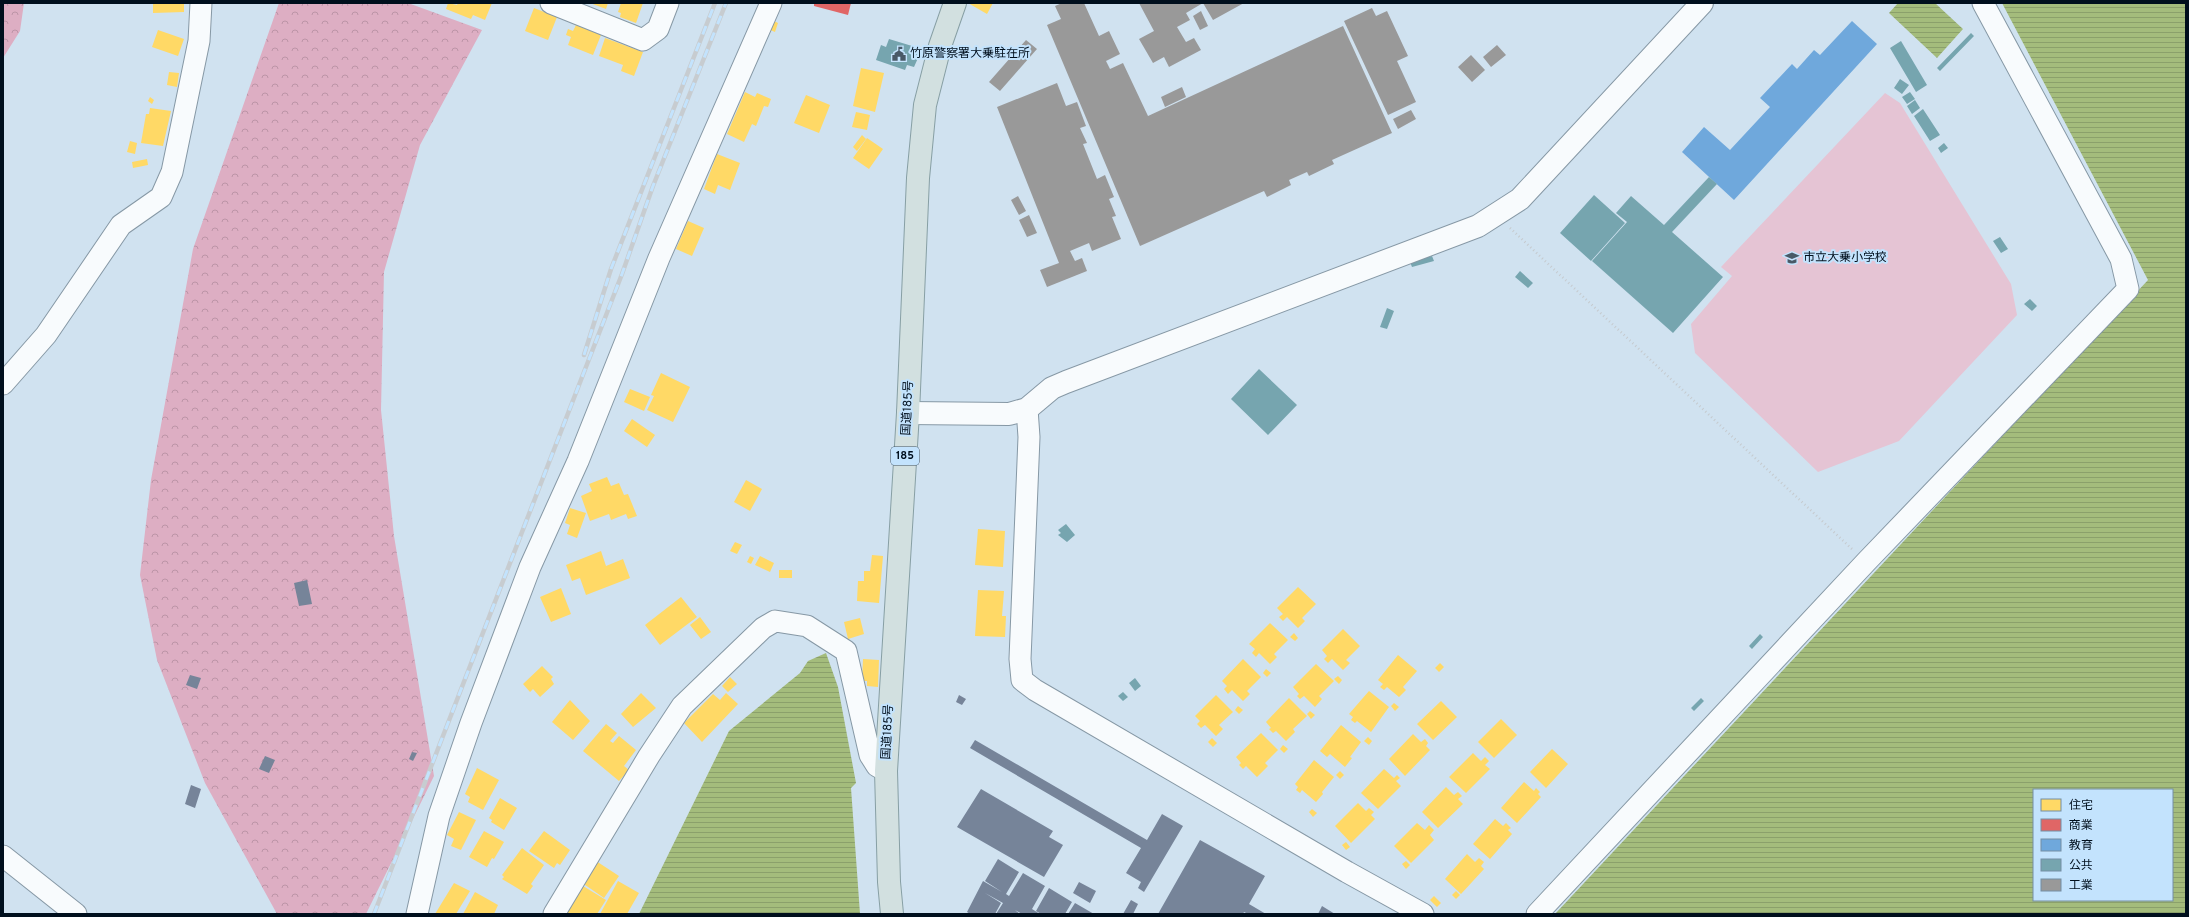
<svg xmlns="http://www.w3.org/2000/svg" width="2189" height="917" font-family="Overpass,'Noto Sans JP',sans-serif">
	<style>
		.grass { fill: #e5c4d4 }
		.forest { fill: url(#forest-crowns) }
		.water { fill: url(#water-rules); fill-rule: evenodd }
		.homes { fill: #ffd966 }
		.shops { fill: #e06666 }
		.schools { fill: #6fa8dc }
		.public { fill: #76a5af }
		.industry { fill: #999 }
		.building { fill: #768499 }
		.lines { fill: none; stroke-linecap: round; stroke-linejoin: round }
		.minor-casing { stroke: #8698a5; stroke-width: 23 }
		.tertiary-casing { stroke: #8698a5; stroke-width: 24 }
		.trunk-casing { stroke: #879fa4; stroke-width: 24 }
		.path { stroke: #c5cace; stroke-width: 2.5; stroke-dasharray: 1 3; stroke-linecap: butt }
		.minor { stroke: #f8fbfd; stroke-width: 21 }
		.tertiary { stroke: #f8fbfd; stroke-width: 22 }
		.trunk { stroke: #d2e0e0; stroke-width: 22 }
		.rail-casing { stroke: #c7ccd0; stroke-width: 4.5 }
		.rail { stroke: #c3e3fd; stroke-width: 3; stroke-dasharray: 9; stroke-linecap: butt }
		.labels { text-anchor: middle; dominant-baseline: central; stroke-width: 4; stroke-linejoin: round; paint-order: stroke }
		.shield { fill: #c3e3fd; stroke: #3a4f60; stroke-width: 1 }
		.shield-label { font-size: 11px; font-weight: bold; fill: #000f1d }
		.poi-label { font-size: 12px; fill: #000f1d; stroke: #c3e3fd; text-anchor: start }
		.street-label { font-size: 12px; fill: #000f1d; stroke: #c3e3fd }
	</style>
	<defs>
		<pattern id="forest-crowns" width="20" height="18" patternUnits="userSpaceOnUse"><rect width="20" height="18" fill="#ddaec3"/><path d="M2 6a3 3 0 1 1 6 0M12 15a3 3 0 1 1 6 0" fill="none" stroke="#bc94a7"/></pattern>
		<pattern id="water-rules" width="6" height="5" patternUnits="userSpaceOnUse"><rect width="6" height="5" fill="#a4bc7c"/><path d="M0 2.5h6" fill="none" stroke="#8ba06b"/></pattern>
	</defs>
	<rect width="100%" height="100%" fill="#d0e2f0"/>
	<path class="grass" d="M1885,93L1900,103L2011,284L2017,315L1899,441L1818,472L1695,353L1691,324L1732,276L1721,267Z"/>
	<path class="forest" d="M3,3H24L20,31L3,58Z
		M279,3H408L482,30L420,145L384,272L381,410L394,536L434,776L366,914H277L205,783L157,660L140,575L151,480L193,249Z"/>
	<path class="water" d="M1898,3H1935L1963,29L1937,58L1889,13Z
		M2002,3H2186V914H1555L2148,280ZM2034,790H2172V900H2034Z
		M826,653L838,687L856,783L851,788L860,914H639L729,731L800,673L808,661Z"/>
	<path class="homes" d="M153,3H184V12L153,13Z
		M448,3L457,5L458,3H492L485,20L473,15L471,19L446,9Z
		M590,3H608L606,9Z
		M621,3H643L636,23L620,17L621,13L618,12Z
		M968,3H993L987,14Z
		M534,8L557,17L548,40L525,31Z
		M772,20L778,23L775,32L768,29Z
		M576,25L601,35L593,55L568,45L571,37L566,35L568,29L573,31Z
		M158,30L184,39L178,56L152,47Z
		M605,38L643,52L634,76L621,71L623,65L599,56Z
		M861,68L884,73L875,112L853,106Z
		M169,72L179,73L177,87L167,85Z
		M745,92L755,97L757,93L771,99L768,107L764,106L756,126L752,124L744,142L727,134Z
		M806,95L830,105L819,133L794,123Z
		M150,97L154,100L152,104L148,101Z
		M150,108L171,111L163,146L141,143L146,114H149Z
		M856,112L870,115L867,130L852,127Z
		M862,135L866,139L857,151L853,147Z
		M867,138L883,149L869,169L853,158Z
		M130,141L137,143L135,154L127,152Z
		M717,154L740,163L730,190L718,185L715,194L704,189Z
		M147,159L148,165L133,168L132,162Z
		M688,221L704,228L692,256L676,249Z
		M661,373L690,387L673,422L647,410L654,396L651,395Z
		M630,389L650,397L644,411L624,402Z
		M632,419L655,435L647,447L624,431Z
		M607,477L611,486L619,483L624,495L628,494L637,516L628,519L626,514L611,520L609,514L590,521L581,496L592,491L589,484Z
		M746,480L762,489L750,511L734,502Z
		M570,508L586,513L577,538L567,534L570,525L565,523Z
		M978,529L1005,531L1003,567L975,565Z
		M735,542L742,545L737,554L730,551Z
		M601,551L606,566L623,559L630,578L586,595L580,578L572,581L566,565Z
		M872,555L883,556L879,603L857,601L858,581H864V571H870Z
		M750,556L754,558L751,564L747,562Z
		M760,556L774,563L770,572L755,565Z
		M779,570H792V578H779Z
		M1298,587L1316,604L1302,618L1305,621L1298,628L1287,617L1283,621L1279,617L1283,614L1277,608Z
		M561,588L571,614L551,622L540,597Z
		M978,590L1004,591L1002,616H1006L1005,637L975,636Z
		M681,597L697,617L660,645L645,625Z
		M700,617L711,632L701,639L690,625Z
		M860,618L864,634L848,639L844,622Z
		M1270,623L1288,640L1274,654L1277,657L1270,664L1259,653L1256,657L1252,653L1255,649L1249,644Z
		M1343,629L1360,646L1346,660L1350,663L1343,670L1332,659L1328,663L1324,659L1327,656L1322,650Z
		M1294,633L1298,638L1295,641L1290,637Z
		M1398,655L1417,671L1403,687L1406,690L1399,697L1387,687L1384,690L1380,687L1383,684L1378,680Z
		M863,659L879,660L878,687L867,686V681H862Z
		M1243,659L1261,677L1247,691L1250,694L1243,701L1232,690L1228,694L1224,689L1227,686L1222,681Z
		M1440,663L1444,667L1439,672L1435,668Z
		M1316,664L1334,681L1319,696L1322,699L1315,707L1304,696L1300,699L1297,696L1299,694L1293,687Z
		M542,666L553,677L551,679L554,684L540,697L533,689L530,692L523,684Z
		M1266,669L1271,673L1267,677L1263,673Z
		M1338,676L1342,680L1339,684L1334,679Z
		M730,677L737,684L728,692L722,686Z
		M1369,691L1389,707L1371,732L1357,721L1355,723L1351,720L1353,717L1349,714Z
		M641,693L656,708L633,727L621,714Z
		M726,693L738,704L702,742L684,723L713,694L720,700Z
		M1216,695L1233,712L1219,725L1223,729L1216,736L1205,725L1201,728L1197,724L1200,721L1195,716Z
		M1289,698L1307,716L1293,729L1295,732L1286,741L1276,731L1273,733L1269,729L1271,728L1266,722Z
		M570,700L590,721L573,740L552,722Z
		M1441,701L1457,717L1433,740L1417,724Z
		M1394,703L1399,707L1395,711L1391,706Z
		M1238,706L1243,710L1239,714L1235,710Z
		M1310,711L1315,715L1311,719L1307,714Z
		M1501,719L1517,735L1494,758L1478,742Z
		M606,724L617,733L610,741L613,743L619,736L636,750L624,766L629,770L619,781L583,751Z
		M1341,725L1361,742L1350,757L1352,758L1345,767L1330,754L1327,757L1320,751Z
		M1261,733L1278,750L1265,763L1268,766L1257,777L1246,766L1243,769L1239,765L1241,763L1236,757Z
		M1413,734L1421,742L1425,739L1428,743L1426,746L1430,750L1405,776L1389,759Z
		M1368,737L1372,741L1369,745L1364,741Z
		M1212,738L1217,743L1213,747L1208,742Z
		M1283,745L1288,749L1284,753L1280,749Z
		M1552,749L1568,764L1546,788L1530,772Z
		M1473,753L1481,761L1485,757L1489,761L1485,765L1490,769L1466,793L1449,777Z
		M1314,760L1334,777L1322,792L1323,794L1316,802L1302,790L1300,793L1296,790L1298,787L1295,784Z
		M477,768L499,780L483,810L468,802L470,797L465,794Z
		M1384,769L1394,778L1397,775L1400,778L1396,781L1401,786L1378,809L1361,793Z
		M1340,771L1344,775L1340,779L1336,775Z
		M1524,782L1534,791L1536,788L1540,792L1538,794L1541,797L1517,823L1501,808Z
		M1446,787L1454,795L1458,792L1462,796L1458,799L1463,804L1438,828L1422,812Z
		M500,798L517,808L504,830L491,822L492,820L489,818Z
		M1358,803L1366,811L1369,808L1374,812L1371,815L1375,819L1351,843L1335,826Z
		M1312,809L1317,813L1313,817L1309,812Z
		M459,812L476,820L461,850L451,846L454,839L447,835Z
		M1495,819L1503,826L1506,823L1511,828L1508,830L1512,834L1490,859L1473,844Z
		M1417,823L1425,830L1429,825L1434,830L1430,835L1434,840L1411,863L1394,846Z
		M484,831L504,842L494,859L492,858L487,867L469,857Z
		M544,831L570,850L560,865L557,863L554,868L529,851Z
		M1346,842L1350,847L1346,850L1342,845Z
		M522,848L544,865L531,884L533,886L527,894L502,879L504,877L502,875Z
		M1467,854L1475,862L1479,858L1484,862L1481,866L1484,869L1461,894L1445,879Z
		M593,859L619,876L604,898L578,880Z
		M1406,861L1410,865L1406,869L1402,864Z
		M618,881L639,893L627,914H600Z
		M454,883L470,891L456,914H435Z
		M583,886L606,900L597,914H562Z
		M1456,891L1460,895L1456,899L1452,895Z
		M475,892L498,905L494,914H463Z
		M1434,896L1441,903L1437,907L1430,900Z"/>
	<path class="shops" d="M814,3H851L848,15L814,6Z"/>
	<path class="schools" d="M1852,21L1877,44L1734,200L1682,152L1704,127L1730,150L1770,107L1760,98L1792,64L1797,69L1814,50L1820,55Z"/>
	<path class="public" d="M1971,33L1974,36L1940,71L1937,68Z
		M889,39L922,49L914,67L907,65L905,70L876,60L881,45L886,47Z
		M1901,41L1927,85L1916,92L1890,48Z
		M1900,79L1909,85L1902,94L1894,88Z
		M1910,92L1915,99L1907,104L1902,97Z
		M1915,100L1920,108L1912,114L1907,106Z
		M1923,109L1940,135L1930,141L1914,116Z
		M1944,143L1948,148L1941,153L1938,148Z
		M1709,177L1717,184L1672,232L1723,277L1673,333L1592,261L1627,222L1616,213L1631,196L1664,225Z
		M1594,195L1625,223L1591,261L1560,233Z
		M2000,237L2008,249L2001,253L1993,241Z
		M1432,256L1434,261L1412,267L1410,262Z
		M1520,271L1533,283L1528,288L1515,277Z
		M2030,299L2037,306L2032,311L2024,304Z
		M1387,308L1394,311L1387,329L1380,327Z
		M1259,369L1297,405L1268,435L1231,399Z
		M1066,524L1075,535L1067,542L1058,535L1061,533L1058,530Z
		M1760,634L1763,637L1752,649L1749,646Z
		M1135,678L1141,686L1135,691L1129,683Z
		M1123,692L1128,697L1123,701L1118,696Z
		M1701,698L1704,701L1694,711L1691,708Z"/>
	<path class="industry" d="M1062,3H1084L1099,36L1109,31L1120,54L1106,61L1110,69L1123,63L1148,116L1343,26L1392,133L1332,160L1334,164L1309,176L1307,172L1289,180L1291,185L1267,197L1264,191L1140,246L1047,25L1061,19L1055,6Z
		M1139,3H1244L1213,20L1203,3L1186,13L1190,20L1177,27L1186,42L1194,38L1201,50L1169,67L1164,57L1153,63L1139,39L1154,31Z
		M1372,8L1376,16L1387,11L1408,56L1397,61L1416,102L1388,115L1344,21Z
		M1201,11L1208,26L1200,30L1193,16Z
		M1026,40L1037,49L1000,91L989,82Z
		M1497,45L1506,55L1491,67L1483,57Z
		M1471,55L1485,70L1472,82L1458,67Z
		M1057,83L1066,106L1077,102L1086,126L1080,128L1087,143L1083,144L1097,179L1105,175L1114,197L1109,199L1116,216L1112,217L1121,239L1092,251L1089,243L1070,251L1075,261L1082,258L1087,271L1047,287L1040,270L1059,263L997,107Z
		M1182,87L1186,97L1165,107L1161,97Z
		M1411,110L1416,119L1398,129L1393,119Z
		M1018,196L1026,211L1019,215L1011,200Z
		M1029,215L1037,233L1027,237L1019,220Z"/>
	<path class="building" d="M307,580L312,604L299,606L294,583Z
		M190,675L201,678L197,689L186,685Z
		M959,695L966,699L962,705L956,702Z
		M975,740L1147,840L1162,814L1183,826L1144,892L1138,888L1141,882L1126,873L1141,848L970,748Z
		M412,752L417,753L413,761L409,759Z
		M265,756L275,760L269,773L259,769Z
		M191,785L201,789L195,808L185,804Z
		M981,789L1053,831L1049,837L1063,845L1044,877L957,827Z
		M1200,840L1265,876L1249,904L1266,914H1248L1244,912L1243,914H1158Z
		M998,859L1019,872L1006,894L1009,896L1023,873L1045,886L1032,909L1040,914H1022L1015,910L1020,914H996L1003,903L985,893L1001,903L995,914H970L967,912L983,881L1002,892L985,881Z
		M1079,882L1096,891L1090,903L1073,893Z
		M1049,888L1072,902L1065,914H1041L1036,911Z
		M1131,900L1138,904L1133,914H1123Z
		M1075,903L1094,914H1068Z
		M1322,906L1335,914H1318Z"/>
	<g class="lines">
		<defs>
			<path id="minor" d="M551,3L643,40L658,29L668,3
				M3,384L46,335L121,225L161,197L172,172L199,41L201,3
				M1027,409L1029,437L1020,659L1022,680L1035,690L1347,872L1423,914
				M3,856L76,914
				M417,914L439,816L471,723L530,567L578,461L659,258L771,3
				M554,914L649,756L682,706L763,628L775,621L807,626L846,651L870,755L877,766L886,771
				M1537,914L1866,562L2128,289L2121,259L1983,3"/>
			<path id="tertiary" d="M908,413L1009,414L1027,409L1052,388L1066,382L1478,226L1520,199L1702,3"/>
			<path id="trunk" d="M892,914L889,882L886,771L908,413L918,178L925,105L940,46L955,3"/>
		</defs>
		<use href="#minor" class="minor-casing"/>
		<use href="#tertiary" class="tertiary-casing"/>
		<use href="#trunk" class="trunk-casing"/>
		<path class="path" d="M1510,228L1852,549"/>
		<use href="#minor" class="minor"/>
		<use href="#tertiary" class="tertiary"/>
		<use href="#trunk" class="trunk"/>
		<defs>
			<path id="rail" d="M584,355L611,269L715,3
				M374,914L622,274L653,186L726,3"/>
		</defs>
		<use href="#rail" class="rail-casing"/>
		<use href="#rail" class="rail"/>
	</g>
	<defs>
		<symbol id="civic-bare" viewBox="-9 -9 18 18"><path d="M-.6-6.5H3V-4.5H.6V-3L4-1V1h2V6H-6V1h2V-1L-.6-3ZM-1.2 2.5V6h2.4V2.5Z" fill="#495967" stroke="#c3e3fd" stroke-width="2.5" paint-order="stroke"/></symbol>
		<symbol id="school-bare" viewBox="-9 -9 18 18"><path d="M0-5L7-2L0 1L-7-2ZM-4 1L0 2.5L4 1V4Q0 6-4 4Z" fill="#495967" stroke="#c3e3fd" stroke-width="2.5" paint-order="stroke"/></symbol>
	</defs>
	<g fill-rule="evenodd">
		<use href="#civic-bare" x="889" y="44" width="20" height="20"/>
		<use href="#school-bare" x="1782" y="248" width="20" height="20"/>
	</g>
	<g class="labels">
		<rect class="shield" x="891" y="447" width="28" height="18" rx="3"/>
		<g class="shield-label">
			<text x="905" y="456">185</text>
		</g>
		<g class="poi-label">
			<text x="910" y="54">竹原警察署大乗駐在所</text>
			<text x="1803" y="258">市立大乗小学校</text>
		</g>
		<g class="street-label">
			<text transform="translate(908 408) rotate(-87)">国道185号</text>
			<text transform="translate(888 732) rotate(-87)">国道185号</text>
		</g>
	</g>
	<rect width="2189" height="917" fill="none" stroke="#000f1d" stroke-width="8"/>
	<rect x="2033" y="789" width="140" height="112" fill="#c3e3fd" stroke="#758ea3"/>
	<rect x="2041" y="799" width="20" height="12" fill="#ffd966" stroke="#758ea3"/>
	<text x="2069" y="809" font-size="12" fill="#000f1d">住宅</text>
	<rect x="2041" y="819" width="20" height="12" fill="#e06666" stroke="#758ea3"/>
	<text x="2069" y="829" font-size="12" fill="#000f1d">商業</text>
	<rect x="2041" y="839" width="20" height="12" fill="#6fa8dc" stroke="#758ea3"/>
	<text x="2069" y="849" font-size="12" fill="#000f1d">教育</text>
	<rect x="2041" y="859" width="20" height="12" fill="#76a5af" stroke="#758ea3"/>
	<text x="2069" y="869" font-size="12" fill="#000f1d">公共</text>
	<rect x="2041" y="879" width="20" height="12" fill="#999999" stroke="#758ea3"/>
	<text x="2069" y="889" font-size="12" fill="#000f1d">工業</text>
</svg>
